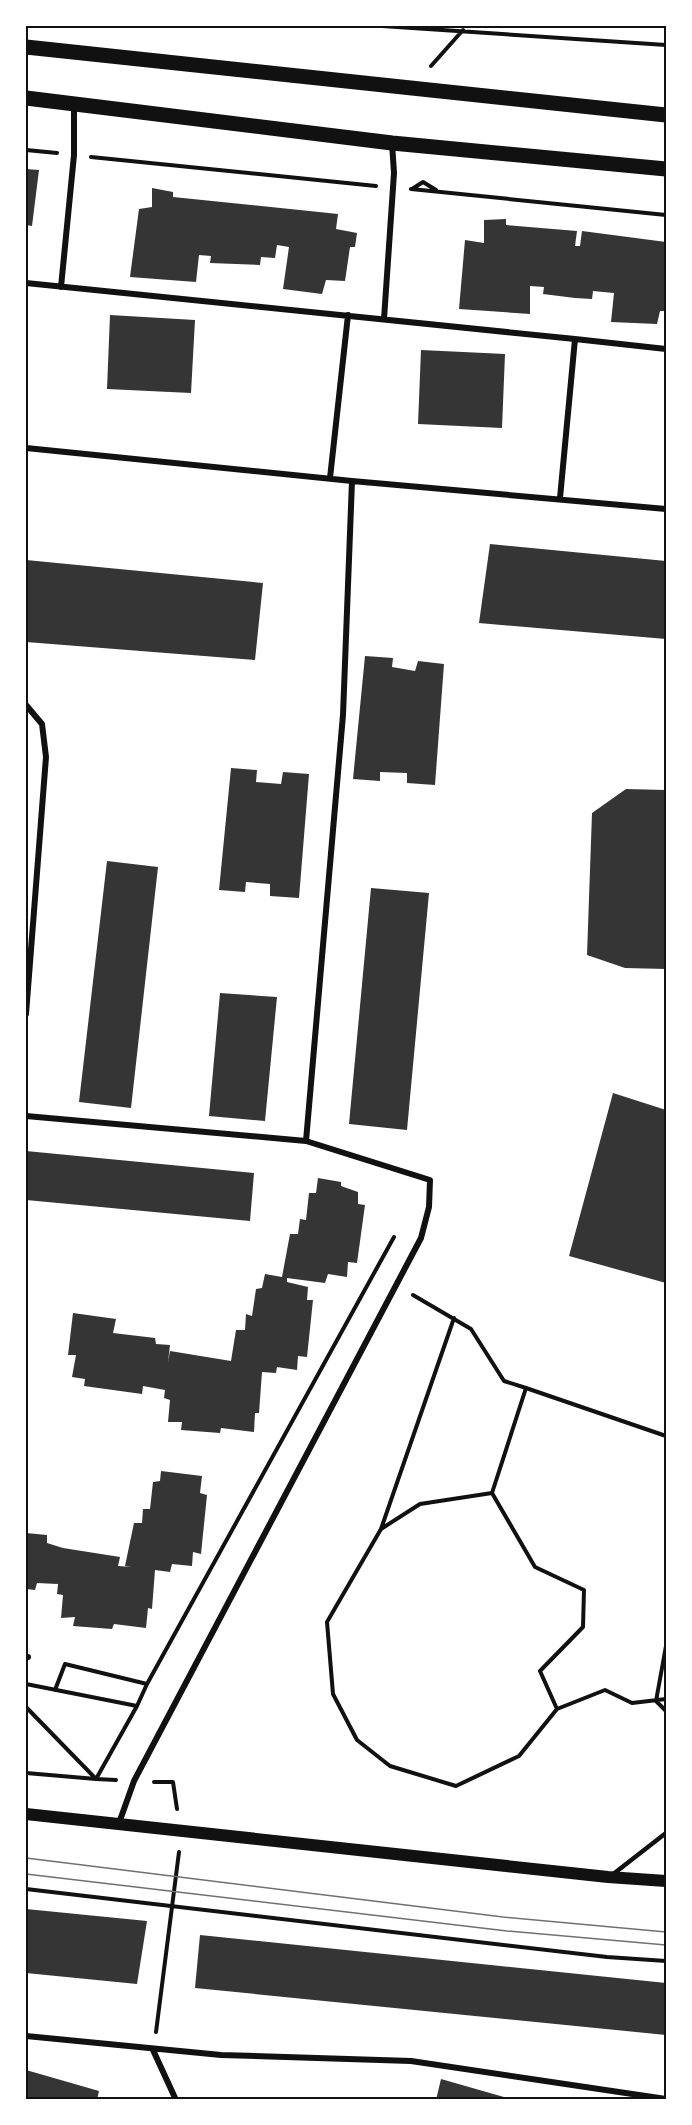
<svg xmlns="http://www.w3.org/2000/svg" width="692" height="2125" font-family="'Golos Text',sans-serif">
	<style>
		.building { fill: #353535 }
		.lines { fill: none; stroke-linecap: round; stroke-linejoin: round }
		.path { stroke: #111; stroke-width: 4 }
		.service { stroke: #111; stroke-width: 4.5 }
		.minor { stroke: #111; stroke-width: 6 }
		.secondary { stroke: #111; stroke-width: 12 }
		.primary { stroke: #111; stroke-width: 15 }
		.tram { stroke: #707070; stroke-width: 1.5 }
		.neatline { fill: none; stroke: #111; stroke-width: 2 }
	</style>
	<rect width="100%" height="100%" fill="#fff"/>
	<path class="building" d="M26,169L39,170L32,226L26,225Z
		M152,188L173,192V197L338,214L336,229L357,233L355,247H350L345,281L326,280L322,294L283,289L289,247L277,245L275,258L261,257L260,265L210,263L211,256L199,255L196,282L130,277L139,209L152,207Z
		M506,219V225L577,231L575,246H580L582,231L666,242V311H660L657,324L611,322L614,293L593,291L592,299L575,298L543,294L544,287L530,286V314L459,309L465,240L484,243V220Z
		M110,315L195,320L191,393L107,389Z
		M421,350L505,354L502,428L418,424Z
		M490,544L666,561V639L479,623Z
		M26,560L263,583L255,660L26,642Z
		M365,656L393,658L392,667L415,671L418,661L444,664L435,785L407,783V773L380,772V781L353,779Z
		M231,768L257,770L256,782L281,784L283,772L309,774L299,898L270,896V884L246,882L245,892L219,890Z
		M626,789L666,790V969L625,968L587,955L592,813Z
		M107,861L158,867L131,1108L79,1102Z
		M371,888L429,893L407,1130L349,1124Z
		M220,993L277,997L265,1121L209,1116Z
		M613,1093L666,1110V1283L569,1256Z
		M26,1151L254,1173L250,1221L26,1200Z
		M318,1178L341,1182V1186L358,1192V1204L365,1205L357,1263L348,1262L347,1277L328,1274L325,1283L287,1278V1282L308,1287L307,1300H313L307,1357L298,1356L297,1370L277,1367L276,1373L262,1372L259,1413H255L254,1432L221,1428L220,1433L181,1430L182,1422H168L170,1400L164,1398L165,1390L143,1386L142,1394L84,1386L85,1379L72,1377L76,1355H68L73,1313L116,1319L113,1333L155,1338L156,1344L170,1345L168,1362L170,1351L231,1361L236,1330H245L246,1314L252,1316L256,1289L262,1288L265,1274L282,1277L290,1234H298L300,1219L306,1220L309,1193H316Z
		M161,1471L202,1476L200,1493L207,1495L201,1554L193,1552L192,1566L172,1564L170,1572L155,1570L152,1609L148,1608L146,1628L114,1624L112,1629L73,1626L75,1617L61,1618L63,1595L57,1594L58,1584L37,1583L35,1590L26,1589V1533L47,1535V1543L63,1548L120,1557L118,1566L132,1567L125,1566L134,1523H142L143,1509H150L153,1482L160,1481Z
		M26,1909L147,1921L137,1984L26,1973Z
		M200,1935L666,1983V2035L195,1988Z
		M26,2070L99,2091L97,2100H26Z
		M441,2079L511,2099V2100H436Z"/>
	<g class="lines">
		<path class="path" d="M382,26L666,45
			M431,66L463,30
			M26,150L57,153
			M91,157L376,186
			M411,189L666,215
			M412,189L423,182L436,190
			M413,1295L471,1329L504,1381L526,1388
			M666,1436L526,1388L492,1493L420,1504L381,1529L327,1622L333,1694L357,1740L390,1766L456,1786L519,1756L557,1709L605,1690L632,1703L666,1699
			M492,1493L535,1567L584,1590L583,1627L540,1671L557,1709
			M381,1529L454,1318
			M666,1538V1546
			M666,1646L656,1701L666,1711
			M26,1684L137,1706L96,1779L116,1780
			M147,1684L394,1237
			M55,1690L65,1664L147,1684L137,1706
			M26,1707L96,1779L26,1773
			M154,1782H173L177,1809
			M26,1889L607,1957L666,1961
			M156,2032L179,1852"/>
		<path class="service" d="M612,1875L666,1833"/>
		<path class="minor" d="M26,283L575,339
			M61,287L74,155V105
			M384,319L394,173L392,143
			M26,448L352,481L666,509
			M330,478L348,315
			M560,498L575,339L666,349
			M26,705L42,724L46,757L26,1014
			M26,1116L306,1141L430,1180L429,1207L421,1238L134,1781L119,1823
			M306,1141L343,715L352,481
			M26,1657H28
			M26,2036L221,2055L411,2061L666,2099
			M153,2050L176,2100"/>
		<path class="secondary" d="M26,1814L608,1877L666,1881"/>
		<path class="primary" d="M26,47L666,115
			M26,98L392,143L666,169"/>
		<path class="tram" d="M26,1858L503,1917L666,1932
			M26,1874L507,1931L666,1945"/>
	</g>
	<rect width="692" height="2125" fill="none" stroke="#ffffff" stroke-width="54"/>
	<rect x="27" y="27" width="638" height="2071" class="neatline"/>
</svg>
